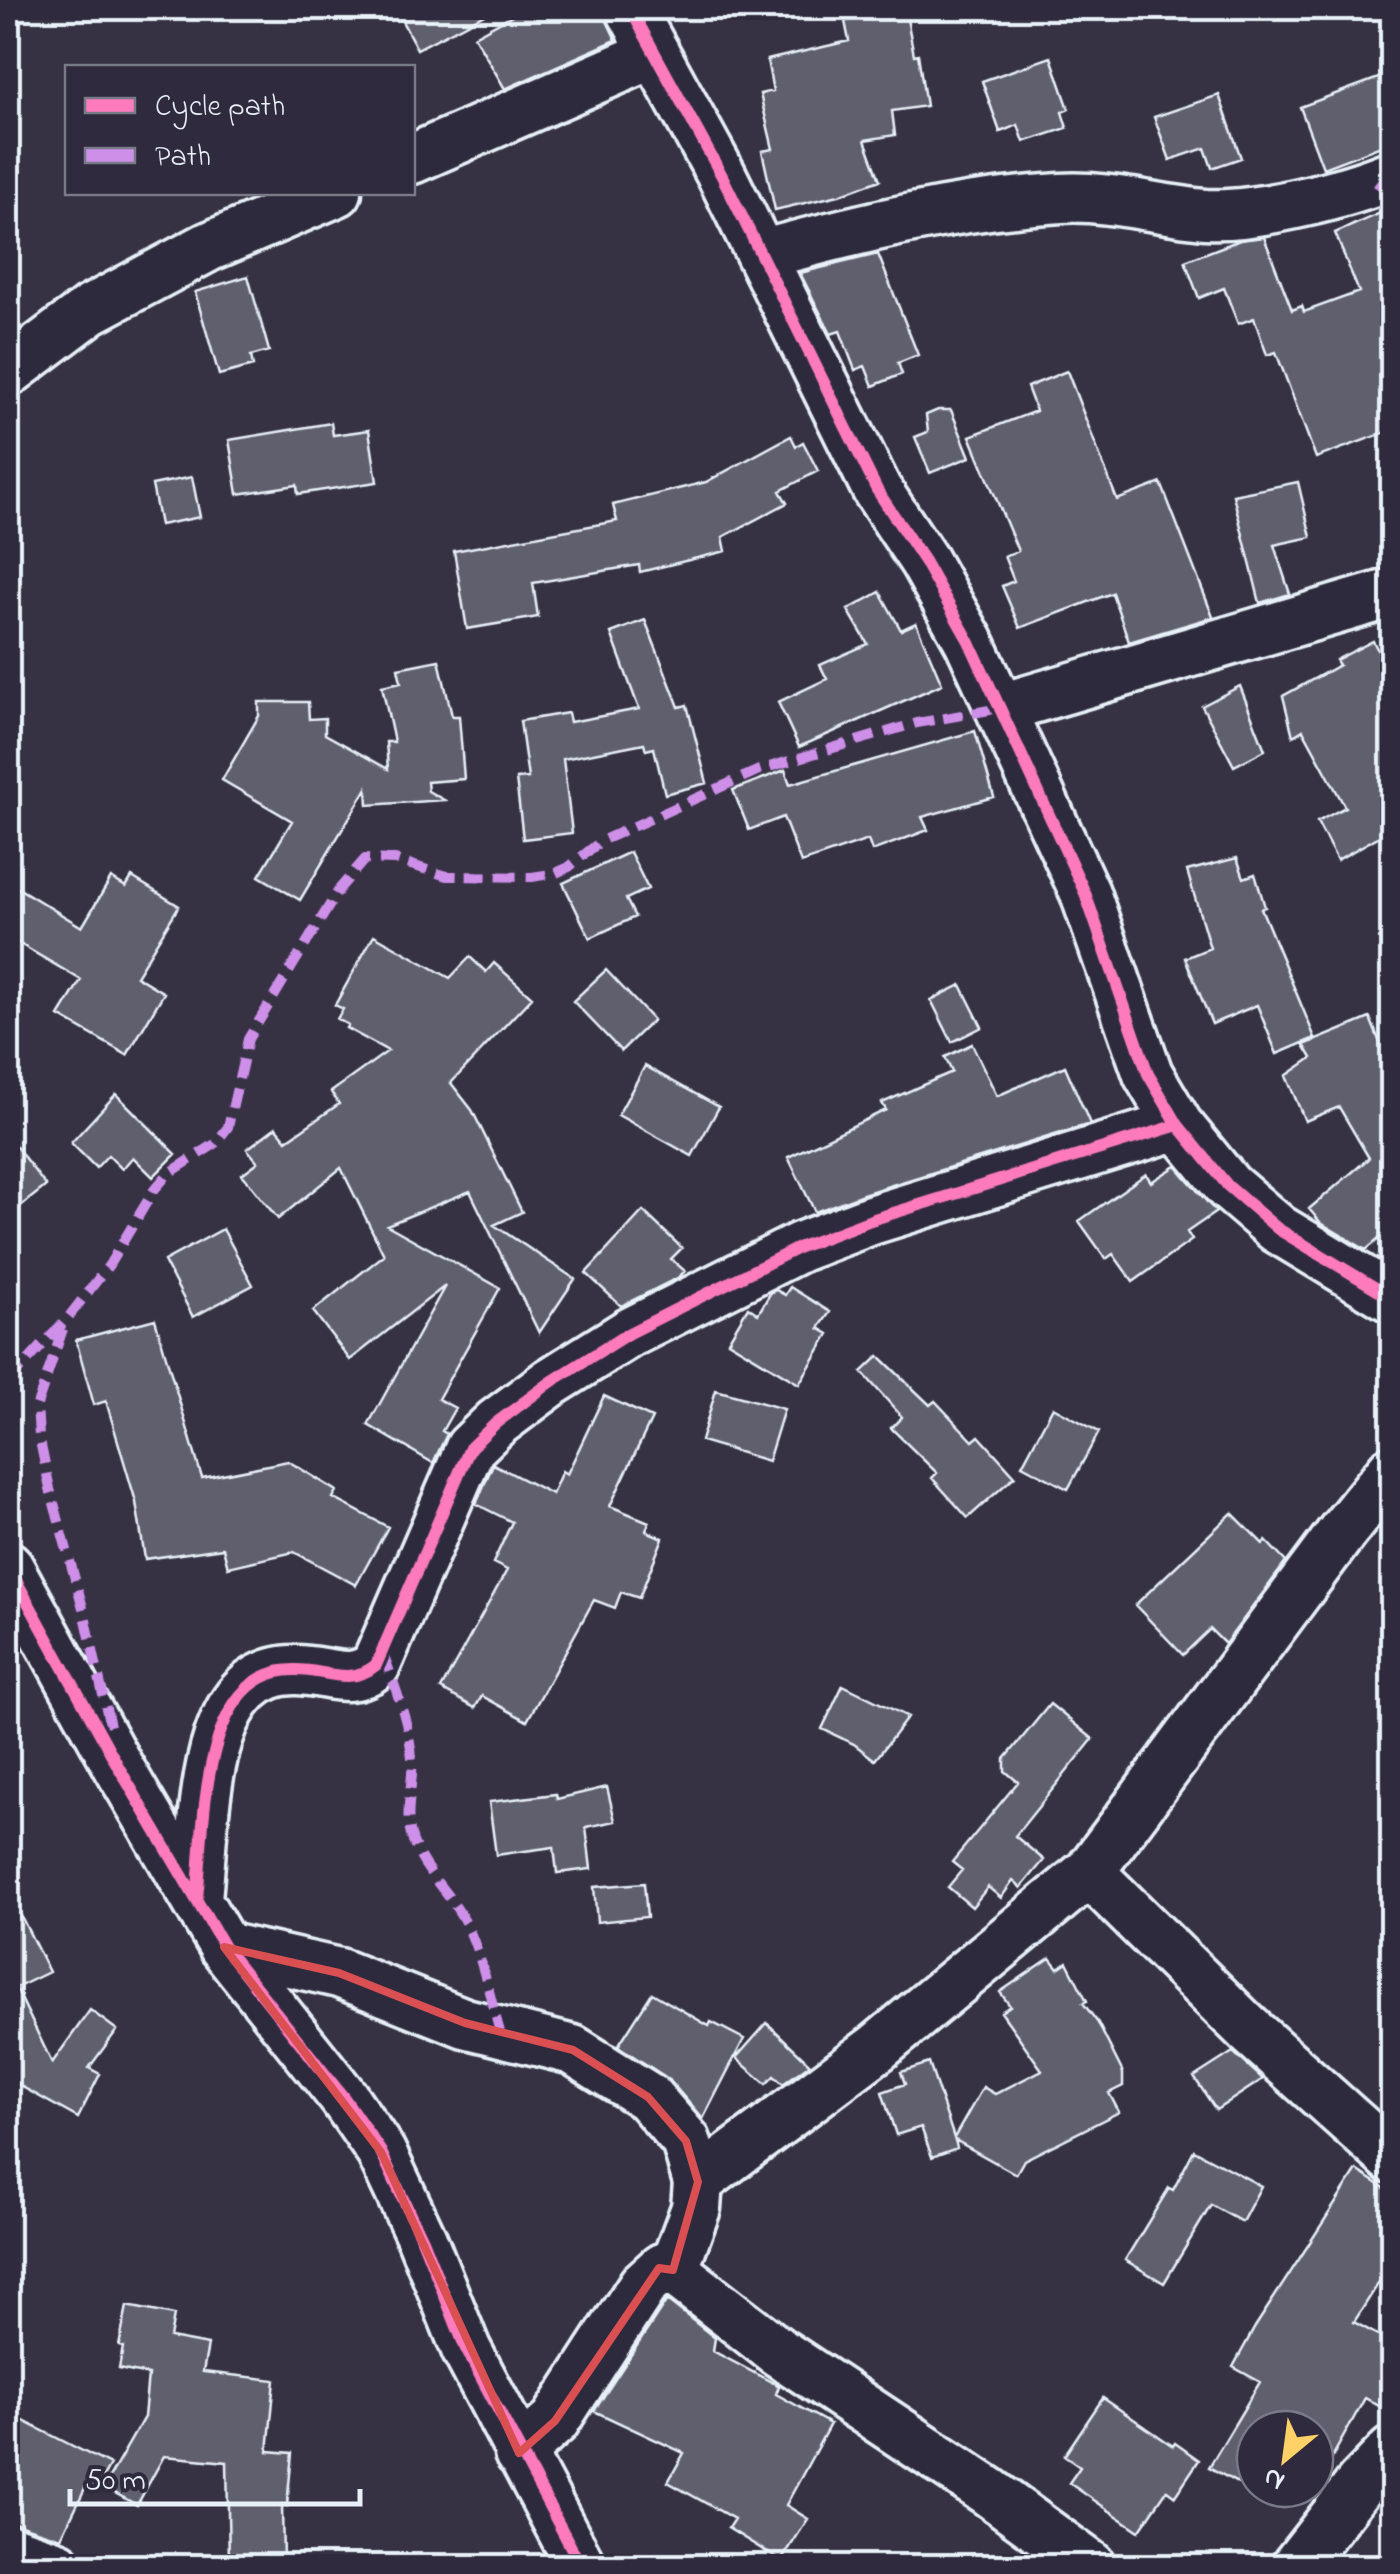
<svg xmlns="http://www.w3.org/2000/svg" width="1400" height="2574" font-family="'Indie Flower',sans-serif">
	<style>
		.building { fill: #605e6e; stroke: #e8f1f8; stroke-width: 2.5 }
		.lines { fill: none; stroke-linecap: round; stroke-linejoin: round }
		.minor-casing { stroke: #e8f1f8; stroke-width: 55 }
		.minor { stroke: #2f2a3d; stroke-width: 48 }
		.quiet { stroke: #ce8fe9; stroke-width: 10; stroke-dasharray: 20 10; stroke-linecap: butt }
		.cycleway-casing { stroke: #2f2a3d; stroke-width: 19 }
		.cycleway { stroke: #fd7abc; stroke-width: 12 }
		.marked { fill: none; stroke: #da5052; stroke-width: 8; stroke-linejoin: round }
	</style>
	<rect width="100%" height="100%" fill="#363244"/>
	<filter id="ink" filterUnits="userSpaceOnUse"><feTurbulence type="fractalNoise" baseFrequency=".01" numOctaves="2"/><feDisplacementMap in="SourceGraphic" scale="20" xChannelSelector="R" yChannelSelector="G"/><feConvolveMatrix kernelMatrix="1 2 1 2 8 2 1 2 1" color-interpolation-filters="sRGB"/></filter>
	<g filter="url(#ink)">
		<path class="building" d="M395,8H496L417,49Z
			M525,8H601L616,40L505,89L474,36Z
			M873,8H905L914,55L918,54L926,106L892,111L895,135L865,140L880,180L839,195L775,210L762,151L773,149L760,94L773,91L767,60L849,41L845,21L875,16Z
			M1051,57L1069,109L1062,112L1067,128L1024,142L1018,125L1000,132L982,81Z
			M1392,73V142L1323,168L1300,107Z
			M1219,95L1241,158L1212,168L1205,148L1170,160L1154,117Z
			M1392,208V430L1316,458L1276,352L1267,355L1254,318L1238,324L1224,288L1199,298L1185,261L1240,240L1264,237L1292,310L1302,306L1304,312L1359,292L1335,233Z
			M878,254L918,355L898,363L902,374L873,386L865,366L855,370L840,331L831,334L800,273Z
			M248,276L269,351L251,356L253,366L219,375L195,292Z
			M1067,371L1117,500L1161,483L1213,617L1129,642L1112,593L1020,628L1002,586L1014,581L1004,556L1018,551L970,436L1036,411L1027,387Z
			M938,410H951L970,457L930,473L915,437L928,432L926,415Z
			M331,423L333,435L369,430L377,482L298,494L297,485L238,494L229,440Z
			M791,436L796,446L803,442L818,471L780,491L787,503L723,537L726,551L640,572L639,565L533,583L538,617L467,629L454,551L617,521L613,505L706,482Z
			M192,477L200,517L160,525L152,485Z
			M1298,482L1311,537L1274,545L1290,594L1260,603L1233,495Z
			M880,592L901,630L916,623L942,684L799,747L778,702L827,679L820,665L868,644L848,610Z
			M645,620L679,707L687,705L707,783L665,794L654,748L646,750L644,743L563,759L572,833L523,839L516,779L528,778L520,721L568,713L570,722L639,709L611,633Z
			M1373,641L1392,677V829L1337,860L1317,822L1345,807L1303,730L1293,736L1283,696L1339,665L1336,660Z
			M439,660L452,716H459L464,779L427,782L428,791L444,800L368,805L367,788L300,900L259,876L292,821L222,780L259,716V702H308L309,719L325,718V734L388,769L386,742H394L382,686L401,682L398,668Z
			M1240,686L1265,750L1234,766L1202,706Z
			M975,731L994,797L922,817L928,830L872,851L868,840L801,863L783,817L749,830L733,790L785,770L790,784Z
			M630,852L648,889L626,899L635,917L590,938L563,883Z
			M1237,858L1244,878L1255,874L1265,907L1261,908L1315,1038L1277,1054L1257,1005L1212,1024L1185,958L1210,948L1187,871Z
			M132,877L179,906L136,976L164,993L127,1055L59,1016L81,980L8,937V882L82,927L111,878L126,887Z
			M374,935L450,978L470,957L486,972L494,963L532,997L451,1083L472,1110L522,1212L494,1225L575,1279L539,1333L470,1191L387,1225L500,1288L438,1399L455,1408L442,1431L447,1434L433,1463L368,1425L445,1286L350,1360L313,1311L384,1255L341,1168L278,1219L242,1174L258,1162L247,1149L276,1127L287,1140L339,1104L331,1092L388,1051L346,1028L348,1025L337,1019L343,1009L335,1005Z
			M606,970L653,1020L621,1051L573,1001Z
			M961,985L982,1027L952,1042L931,1000Z
			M1370,1018L1392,1072V1228L1366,1250L1321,1223L1309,1209L1369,1158L1339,1107L1305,1121L1286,1076L1312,1058L1304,1045Z
			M972,1044L997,1096L1065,1066L1090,1124L863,1194L815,1212L788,1157L886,1110L882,1103L952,1072L945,1057Z
			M645,1066L719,1107L692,1156L618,1115Z
			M116,1094L176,1154L153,1177L133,1157L122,1169L108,1155L96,1168L71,1143Z
			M8,1136L46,1186L8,1216Z
			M1176,1166L1216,1212L1187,1232L1192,1240L1133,1282L1113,1254L1106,1259L1079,1221L1146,1174L1151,1182Z
			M643,1211L682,1248L671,1259L685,1271L679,1277L621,1306L586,1273Z
			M223,1229L253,1285L193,1317L164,1261Z
			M790,1287L830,1312L819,1328L829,1334L799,1384L728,1341L748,1307L758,1314L771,1292L776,1290L785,1295Z
			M155,1319L202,1478L288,1461L337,1491L333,1498L388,1527L356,1585L294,1552L228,1567L223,1548L145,1559L136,1502L106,1401L94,1405L76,1340Z
			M879,1356L930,1405L935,1401L973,1441L979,1436L1015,1476L968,1518L932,1478L937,1473L891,1428L902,1417L862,1372Z
			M716,1390L784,1409L768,1461L701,1441Z
			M604,1396L652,1418L610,1506L649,1522L646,1531L663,1538L639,1598L621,1592L615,1608L594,1600L527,1721L482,1696L475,1708L441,1689L507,1570L493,1563L512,1522L476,1504L493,1464L552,1494L562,1471L567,1474Z
			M1053,1407L1099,1432L1068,1489L1022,1465Z
			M1232,1513L1263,1544L1266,1541L1286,1562L1225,1644L1210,1629L1183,1655L1135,1605Z
			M843,1685L908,1717L875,1760L854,1744L822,1729Z
			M1050,1704L1093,1739L1015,1836L1044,1860L1021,1888L1013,1881L1001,1898L988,1887L972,1907L948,1887L962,1870L952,1862L1018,1782L1005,1771V1759Z
			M607,1787L615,1821L586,1827L591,1869L557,1873L554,1847L496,1855L489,1802L556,1794L557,1799Z
			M644,1883L647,1917L597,1922L594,1887Z
			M8,1890L49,1972L16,1988L52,2063L90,2010L117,2030L89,2068L100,2074L78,2118L8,2079Z
			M1050,1958L1058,1968L1067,1962L1087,2001L1083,2003L1098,2023L1123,2073V2086L1109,2093L1119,2112L1024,2160L1016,2174L955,2140L957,2148L932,2157L921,2127L896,2135L882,2092L905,2084L901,2072L929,2063L954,2138L983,2087L995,2094L1042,2070L1001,2012L1010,2006L1000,1992Z
			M652,1993L709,2026L711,2022L744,2039L703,2119L668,2079L618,2046Z
			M767,2023L810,2064L783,2084L774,2076L766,2084L736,2058Z
			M1233,2052L1263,2079L1216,2110L1194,2077Z
			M1194,2150L1261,2186L1242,2222L1211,2205L1164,2283L1125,2260L1169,2188L1173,2190Z
			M1357,2170L1392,2193V2262L1354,2322L1392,2343V2380L1379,2406L1365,2398L1315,2488V2429H1255V2493L1209,2467L1260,2382L1233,2367L1255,2327Z
			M667,2300L715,2338L713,2351L779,2386L776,2394L830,2424L786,2505L808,2519L781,2561L728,2528L734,2519L668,2482L684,2453L594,2411Z
			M127,2306L174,2315L170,2338L208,2345L203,2372L275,2380L268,2451L292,2453L287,2506L282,2505L283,2561H229L227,2462L164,2456L137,2505L104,2487L144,2417L148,2375L119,2369L123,2347L119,2346Z
			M1103,2398L1173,2446L1175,2443L1199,2460L1175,2496L1167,2490L1139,2531L1069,2483L1080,2467L1064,2456Z
			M8,2413L110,2465L95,2492L86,2486L61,2538L8,2521Z"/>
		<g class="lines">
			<defs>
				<path id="minor" d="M630,8L722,176L877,490L924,561L969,641L1085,893L1148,1074L1178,1125L1228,1186L1278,1229L1392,1298
					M412,159L655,53
					M761,255C860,228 958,204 1061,198C1110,195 1158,210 1206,214C1256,217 1346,194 1392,175
					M8,372L90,310L208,247L337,192
					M1001,708L1392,593
					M8,1566L118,1766L224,1947L344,2098L381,2152L422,2239L466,2349L581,2566
					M1089,1872L1248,2029L1392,2158
					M197,1898C205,1830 198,1671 294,1670C325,1669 349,1687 376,1665L470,1448L496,1423L551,1382L629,1333L800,1247L871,1220L1178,1125
					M224,1947L339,1973L465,2023L573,2050L648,2097L686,2141L698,2182L696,2208L673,2270
					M698,2182L877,2048L1089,1872L1342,1532L1392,1470
					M519,2453L555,2421L643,2285L662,2268L673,2270L777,2351L988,2491L1091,2566
					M8,2549L58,2566
					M1296,2566L1360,2484L1392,2451"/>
			</defs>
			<use href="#minor" class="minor-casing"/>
			<use href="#minor" class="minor"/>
			<path class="quiet" d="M1376,182L1392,193
				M63,1329L37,1405L39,1436L50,1489L85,1615L112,1735
				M8,1382L67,1319L109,1265L154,1190L168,1174L215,1144L228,1127L248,1039L340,888L365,859L395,860L447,876L532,877L556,873L569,867L601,841L759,770L917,723L1001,708
				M383,1653C395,1687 409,1722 412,1758C414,1784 404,1810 411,1835C421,1871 453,1895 468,1928C483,1960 490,1998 500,2032"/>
			<defs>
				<path id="cycleway" d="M630,8L722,176L877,490L924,561L969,641L1085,893L1148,1074L1178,1125L1228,1186L1278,1229L1392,1298
					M8,1566L118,1766L224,1947L344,2098L381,2152L422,2239L466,2349L581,2566
					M197,1898C205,1830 198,1671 294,1670C325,1669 349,1687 376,1665L470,1448L496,1423L551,1382L629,1333L800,1247L871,1220L1178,1125"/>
			</defs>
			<use href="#cycleway" class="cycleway-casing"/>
			<use href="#cycleway" class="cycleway"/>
		</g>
	</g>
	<path class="marked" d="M224,1947L339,1973L465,2023L573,2050L648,2097L686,2141L698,2182L673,2270L659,2268L555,2421L519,2453L381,2152Z"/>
	<rect width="1400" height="2574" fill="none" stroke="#2f2a3d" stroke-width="40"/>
	<rect x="20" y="20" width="1360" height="2534" fill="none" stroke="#e8f1f8" stroke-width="4" filter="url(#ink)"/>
	<rect x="65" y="65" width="350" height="130" fill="#2f2a3d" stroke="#797a88" stroke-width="2.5"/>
	<rect x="85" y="98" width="50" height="15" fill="#fd7abc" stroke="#797a88" stroke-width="2.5"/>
	<text x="155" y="115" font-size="30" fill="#e8f1f8">Cycle path</text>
	<rect x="85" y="148" width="50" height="15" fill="#ce8fe9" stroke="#797a88" stroke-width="2.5"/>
	<text x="155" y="165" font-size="30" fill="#e8f1f8">Path</text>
	<g transform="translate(1285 2459) rotate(209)"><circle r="48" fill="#2f2a3d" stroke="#797a88" stroke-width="2.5"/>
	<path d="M0-8L18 38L0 25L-18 38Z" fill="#ffd166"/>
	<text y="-15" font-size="28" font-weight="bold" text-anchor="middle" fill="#e8f1f8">N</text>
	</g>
	<path d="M70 2489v15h290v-15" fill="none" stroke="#e8f1f8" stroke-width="5"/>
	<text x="85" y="2489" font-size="30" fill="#e8f1f8" stroke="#2f2a3d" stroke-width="8" paint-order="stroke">50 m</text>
</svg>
